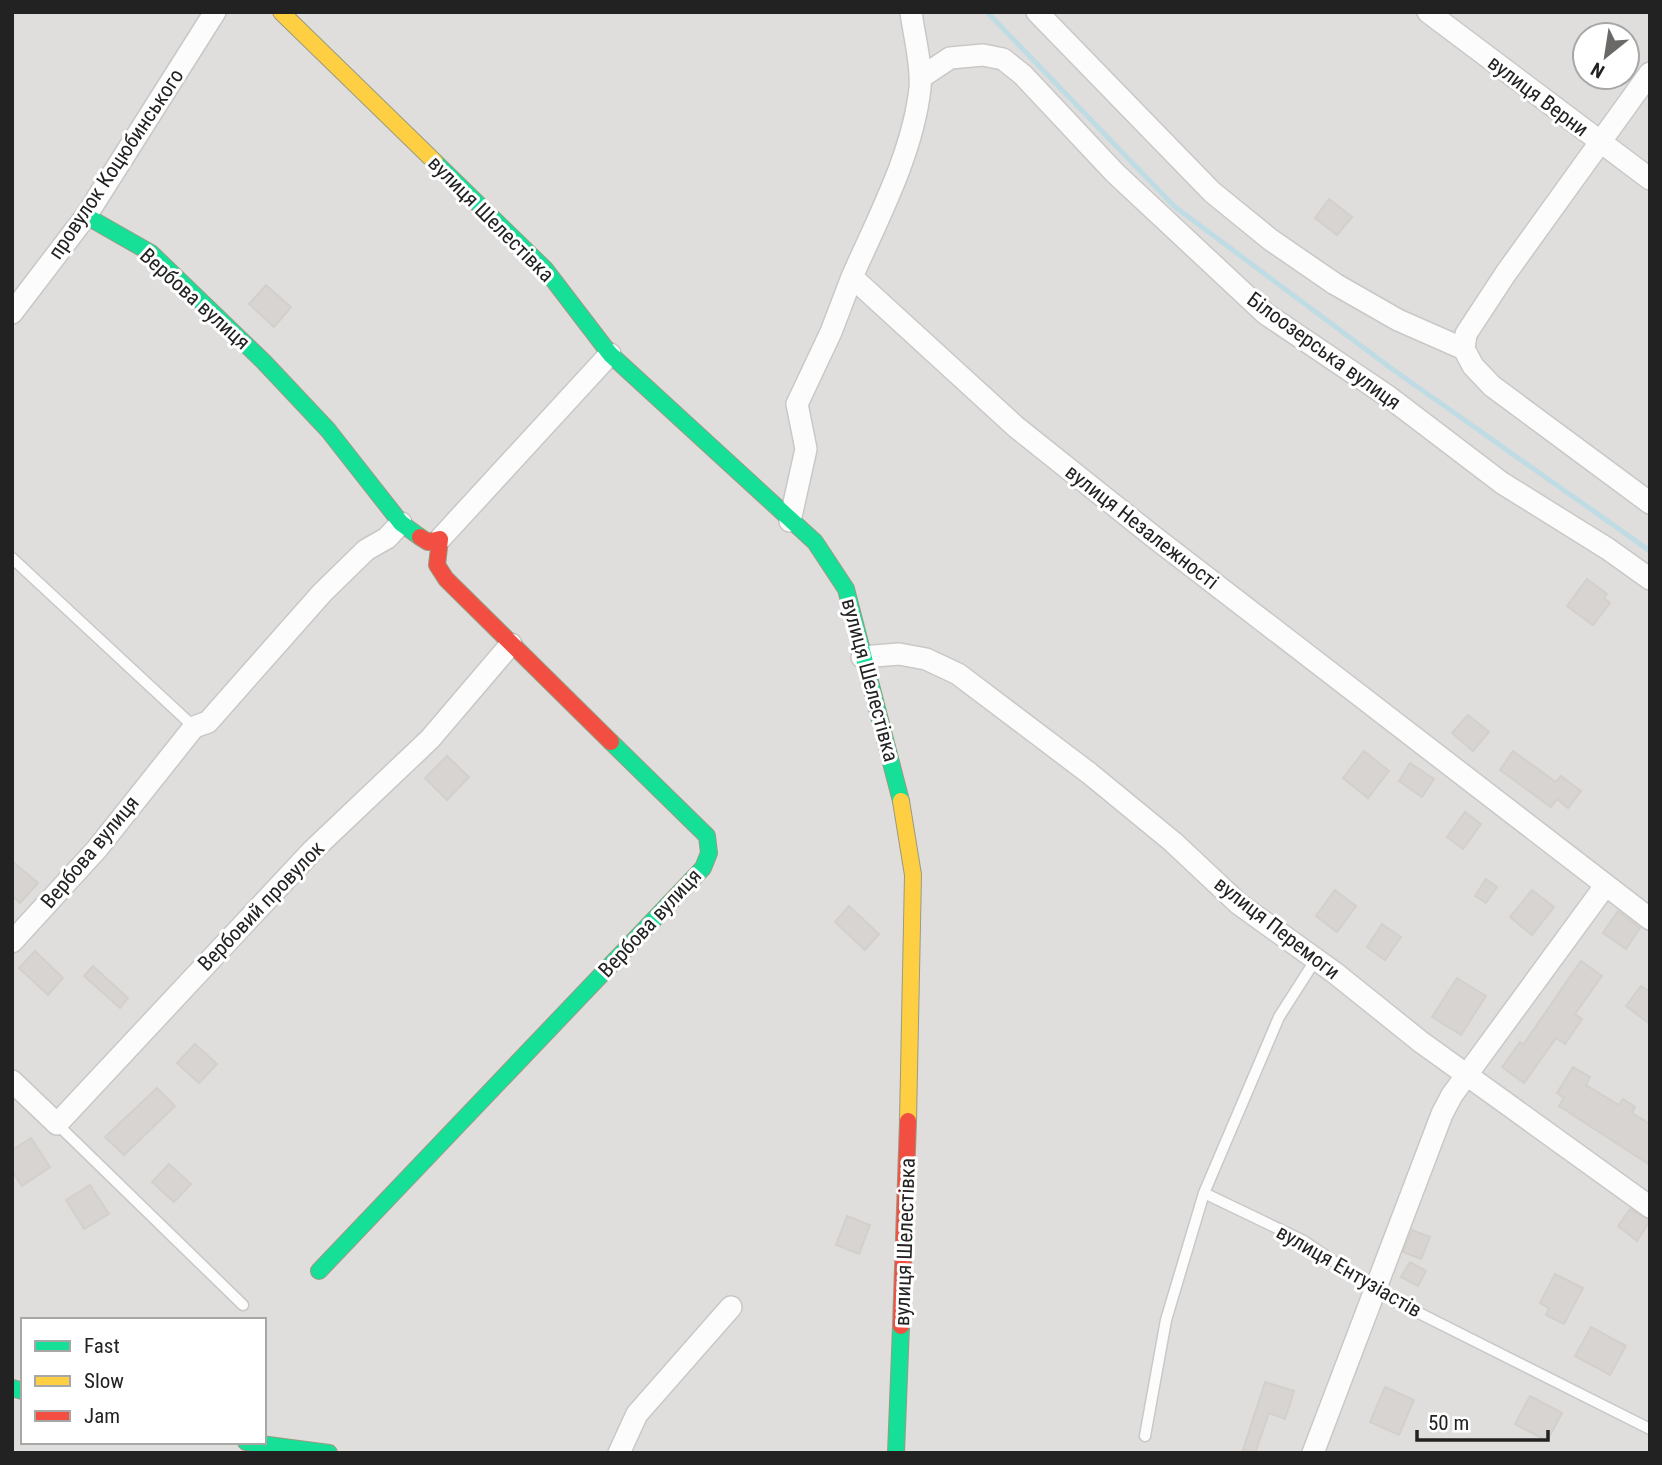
<svg xmlns="http://www.w3.org/2000/svg" width="1662" height="1465" font-family="'Roboto Condensed',sans-serif">
	<style>
		.residential { fill: #dfdedc; fill-rule: evenodd }
		.lines { fill: none; stroke-linecap: round; stroke-linejoin: round }
		.stream { stroke: #bfdbe3; stroke-width: 5 }
		.building { fill: #d7d4d2; stroke: #d3d0cc; stroke-width: 2 }
		.lane-casing { stroke: #c9c8c7; stroke-width: 13 }
		.street-casing { stroke: #c9c8c7; stroke-width: 24 }
		.fast-casing { stroke: #999a82; stroke-width: 18 }
		.slow-casing { stroke: #999a82; stroke-width: 18 }
		.jam-casing { stroke: #999a82; stroke-width: 18 }
		.lane { stroke: #fdfcfc; stroke-width: 10 }
		.street { stroke: #fdfcfc; stroke-width: 21 }
		.fast { stroke: #16e098; stroke-width: 16 }
		.slow { stroke: #ffcf43; stroke-width: 16 }
		.jam { stroke: #f24e42; stroke-width: 16 }
		.labels { text-anchor: middle; dominant-baseline: central; stroke-width: 6; stroke-linejoin: round; paint-order: stroke }
		.street-label { font-size: 21px; fill: #222; stroke: #fff }
	</style>
	<rect width="100%" height="100%" fill="#f0eeeb"/>
	<path class="residential" d="M12,12H1650V1453H12ZM1585,35H1627V77H1585ZM23,1320H264V1442H23Z"/>
	<g class="lines">
		<path class="stream" d="M987,12L1174,206L1388,366L1650,551"/>
	</g>
	<path class="building" d="M1329,199L1352,217L1337,235L1315,218Z
		M266,285L291,307L274,327L249,304Z
		M1587,579L1607,594L1604,598L1610,603L1593,625L1567,606Z
		M1468,715L1489,732L1473,751L1452,733Z
		M1364,751L1389,771L1368,798L1343,778Z
		M1513,751L1556,782L1561,776L1581,791L1568,808L1557,799L1551,807L1500,770Z
		M447,756L469,777L447,800L425,778Z
		M1410,763L1434,779L1422,797L1399,781Z
		M1465,812L1481,824L1463,849L1447,837Z
		M12,861L38,883L20,903L12,896Z
		M1486,879L1497,887L1486,903L1475,896Z
		M1335,890L1356,906L1337,932L1316,916Z
		M1532,890L1554,907L1532,935L1510,917Z
		M849,906L879,934L865,950L835,922Z
		M1618,911L1640,928L1626,949L1603,933Z
		M1382,924L1401,937L1385,960L1367,947Z
		M35,951L63,978L48,995L19,968Z
		M1581,961L1602,976L1575,1014L1582,1019L1565,1044L1556,1038L1524,1083L1502,1067L1520,1042L1523,1045Z
		M93,966L128,998L120,1008L84,976Z
		M1457,978L1486,996L1461,1035L1432,1017Z
		M1641,986L1650,992V1024L1626,1006Z
		M195,1044L217,1064L199,1083L177,1063Z
		M1573,1067L1590,1077L1586,1085L1619,1105L1623,1099L1635,1107L1632,1113L1650,1124V1165L1559,1106L1564,1098L1557,1093Z
		M157,1088L175,1106L124,1155L105,1137Z
		M31,1138L50,1167L22,1186L12,1171V1150Z
		M169,1164L191,1184L174,1202L152,1182Z
		M90,1185L109,1214L84,1229L66,1200Z
		M1630,1209L1650,1220L1637,1241L1618,1226Z
		M847,1216L870,1225L859,1254L836,1245Z
		M1412,1230L1430,1237L1421,1259L1403,1252Z
		M1410,1262L1426,1271L1418,1286L1401,1277Z
		M1555,1274L1583,1288L1564,1324L1546,1315L1549,1308L1540,1303Z
		M1591,1327L1626,1346L1610,1375L1575,1356Z
		M1265,1382L1294,1391L1285,1419L1269,1413L1255,1453H1251L1243,1450Z
		M1385,1387L1414,1400L1399,1435L1370,1422Z
		M1530,1396L1562,1413L1547,1441L1515,1424Z"/>
	<g class="lines">
		<defs>
			<path id="lane" d="M12,558L194,727
				M1316,959L1279,1017L1204,1193L1304,1241L1374,1289L1405,1306L1650,1429
				M57,1124L243,1305
				M1145,1436L1166,1320L1204,1193"/>
			<path id="street" d="M1037,12L1212,192L1271,240L1335,284L1398,320L1464,349L1473,366L1492,386L1650,503
				M1428,12L1650,179
				M920,78L950,58L983,55L1003,59L1023,75L1115,173L1266,314L1389,397L1502,483L1608,549L1650,579
				M852,277C878,218 913,153 920,88C922,64 914,36 911,12
				M12,313L86,216L215,12
				M1464,349L1466,334L1506,273L1650,73
				M790,521L806,449L797,404L831,332L852,277L1016,427L1154,537L1650,919
				M440,539L610,354
				M862,657L899,654L926,659L958,674L1089,773L1173,842L1239,904L1335,973L1421,1042L1650,1207
				M12,942L97,849L194,727L208,722L322,593L366,550L387,538L401,523
				M12,1081L57,1124L313,850L430,739L511,644
				M619,1453L637,1414L731,1307
				M1313,1453L1442,1114L1452,1095L1605,886"/>
			<path id="fast" d="M435,162L545,269L610,354L815,542L846,589L901,801
				M86,216L151,253L264,362L328,430L401,523L420,537
				M319,1271L703,868L709,853L707,836L611,742
				M12,1388L23,1391
				M246,1442L329,1453
				M896,1453L901,1326"/>
			<path id="slow" d="M281,12L435,162
				M901,801L913,875L908,1121"/>
			<path id="jam" d="M420,537L428,542L440,539L437,565L446,579L611,742
				M901,1326L908,1121"/>
		</defs>
		<use href="#lane" class="lane-casing"/>
		<use href="#street" class="street-casing"/>
		<use href="#fast" class="fast-casing"/>
		<use href="#slow" class="slow-casing"/>
		<use href="#jam" class="jam-casing"/>
		<use href="#lane" class="lane"/>
		<use href="#street" class="street"/>
		<use href="#fast" class="fast"/>
		<use href="#slow" class="slow"/>
		<use href="#jam" class="jam"/>
	</g>
	<g class="labels">
		<g class="street-label">
			<text transform="translate(1538 96) rotate(37)">вулиця Верни</text>
			<text transform="translate(116 164) rotate(-56)">провулок Коцюбинського</text>
			<text transform="translate(491 219) rotate(45)">вулиця Шелестівка</text>
			<text transform="translate(195 299) rotate(42)">Вербова вулиця</text>
			<text transform="translate(1324 351) rotate(36)">Білоозерська вулиця</text>
			<text transform="translate(1142 527) rotate(38)">вулиця Незалежності</text>
			<text transform="translate(870 680) rotate(75)">вулиця Шелестівка</text>
			<text transform="translate(90 852) rotate(-50)">Вербова вулиця</text>
			<text transform="translate(261 906) rotate(-46)">Вербовий провулок</text>
			<text transform="translate(650 923) rotate(-47)">Вербова вулиця</text>
			<text transform="translate(1277 928) rotate(38)">вулиця Перемоги</text>
			<text transform="translate(905 1242) rotate(-88)">вулиця Шелестівка</text>
			<text transform="translate(1349 1271) rotate(30)">вулиця Ентузіастів</text>
		</g>
	</g>
	<rect width="1662" height="1465" fill="none" stroke="#222222" stroke-width="28"/>
	<rect x="21" y="1318" width="245" height="126" fill="#ffffff" stroke="#a7a7a7" stroke-width="2"/>
	<rect x="35" y="1341" width="35" height="10" fill="#16e098" stroke="#a7a7a7" stroke-width="2"/>
	<text x="84" y="1353" font-size="21" fill="#222222">Fast</text>
	<rect x="35" y="1376" width="35" height="10" fill="#ffcf43" stroke="#a7a7a7" stroke-width="2"/>
	<text x="84" y="1388" font-size="21" fill="#222222">Slow</text>
	<rect x="35" y="1411" width="35" height="10" fill="#f24e42" stroke="#a7a7a7" stroke-width="2"/>
	<text x="84" y="1423" font-size="21" fill="#222222">Jam</text>
	<g transform="translate(1606 56) rotate(210)"><circle r="33" fill="#ffffff" stroke="#a7a7a7" stroke-width="2"/>
	<path d="M0-5L12 26L0 18L-12 26Z" fill="#6a6968"/>
	<text y="-10" font-size="19" font-weight="bold" text-anchor="middle" fill="#222222">N</text>
	</g>
	<path d="M1417 1430v10h131v-10" fill="none" stroke="#222222" stroke-width="3.5"/>
	<text x="1428" y="1430" font-size="21" fill="#222222" stroke="#ffffff" stroke-width="5" paint-order="stroke">50 m</text>
</svg>
